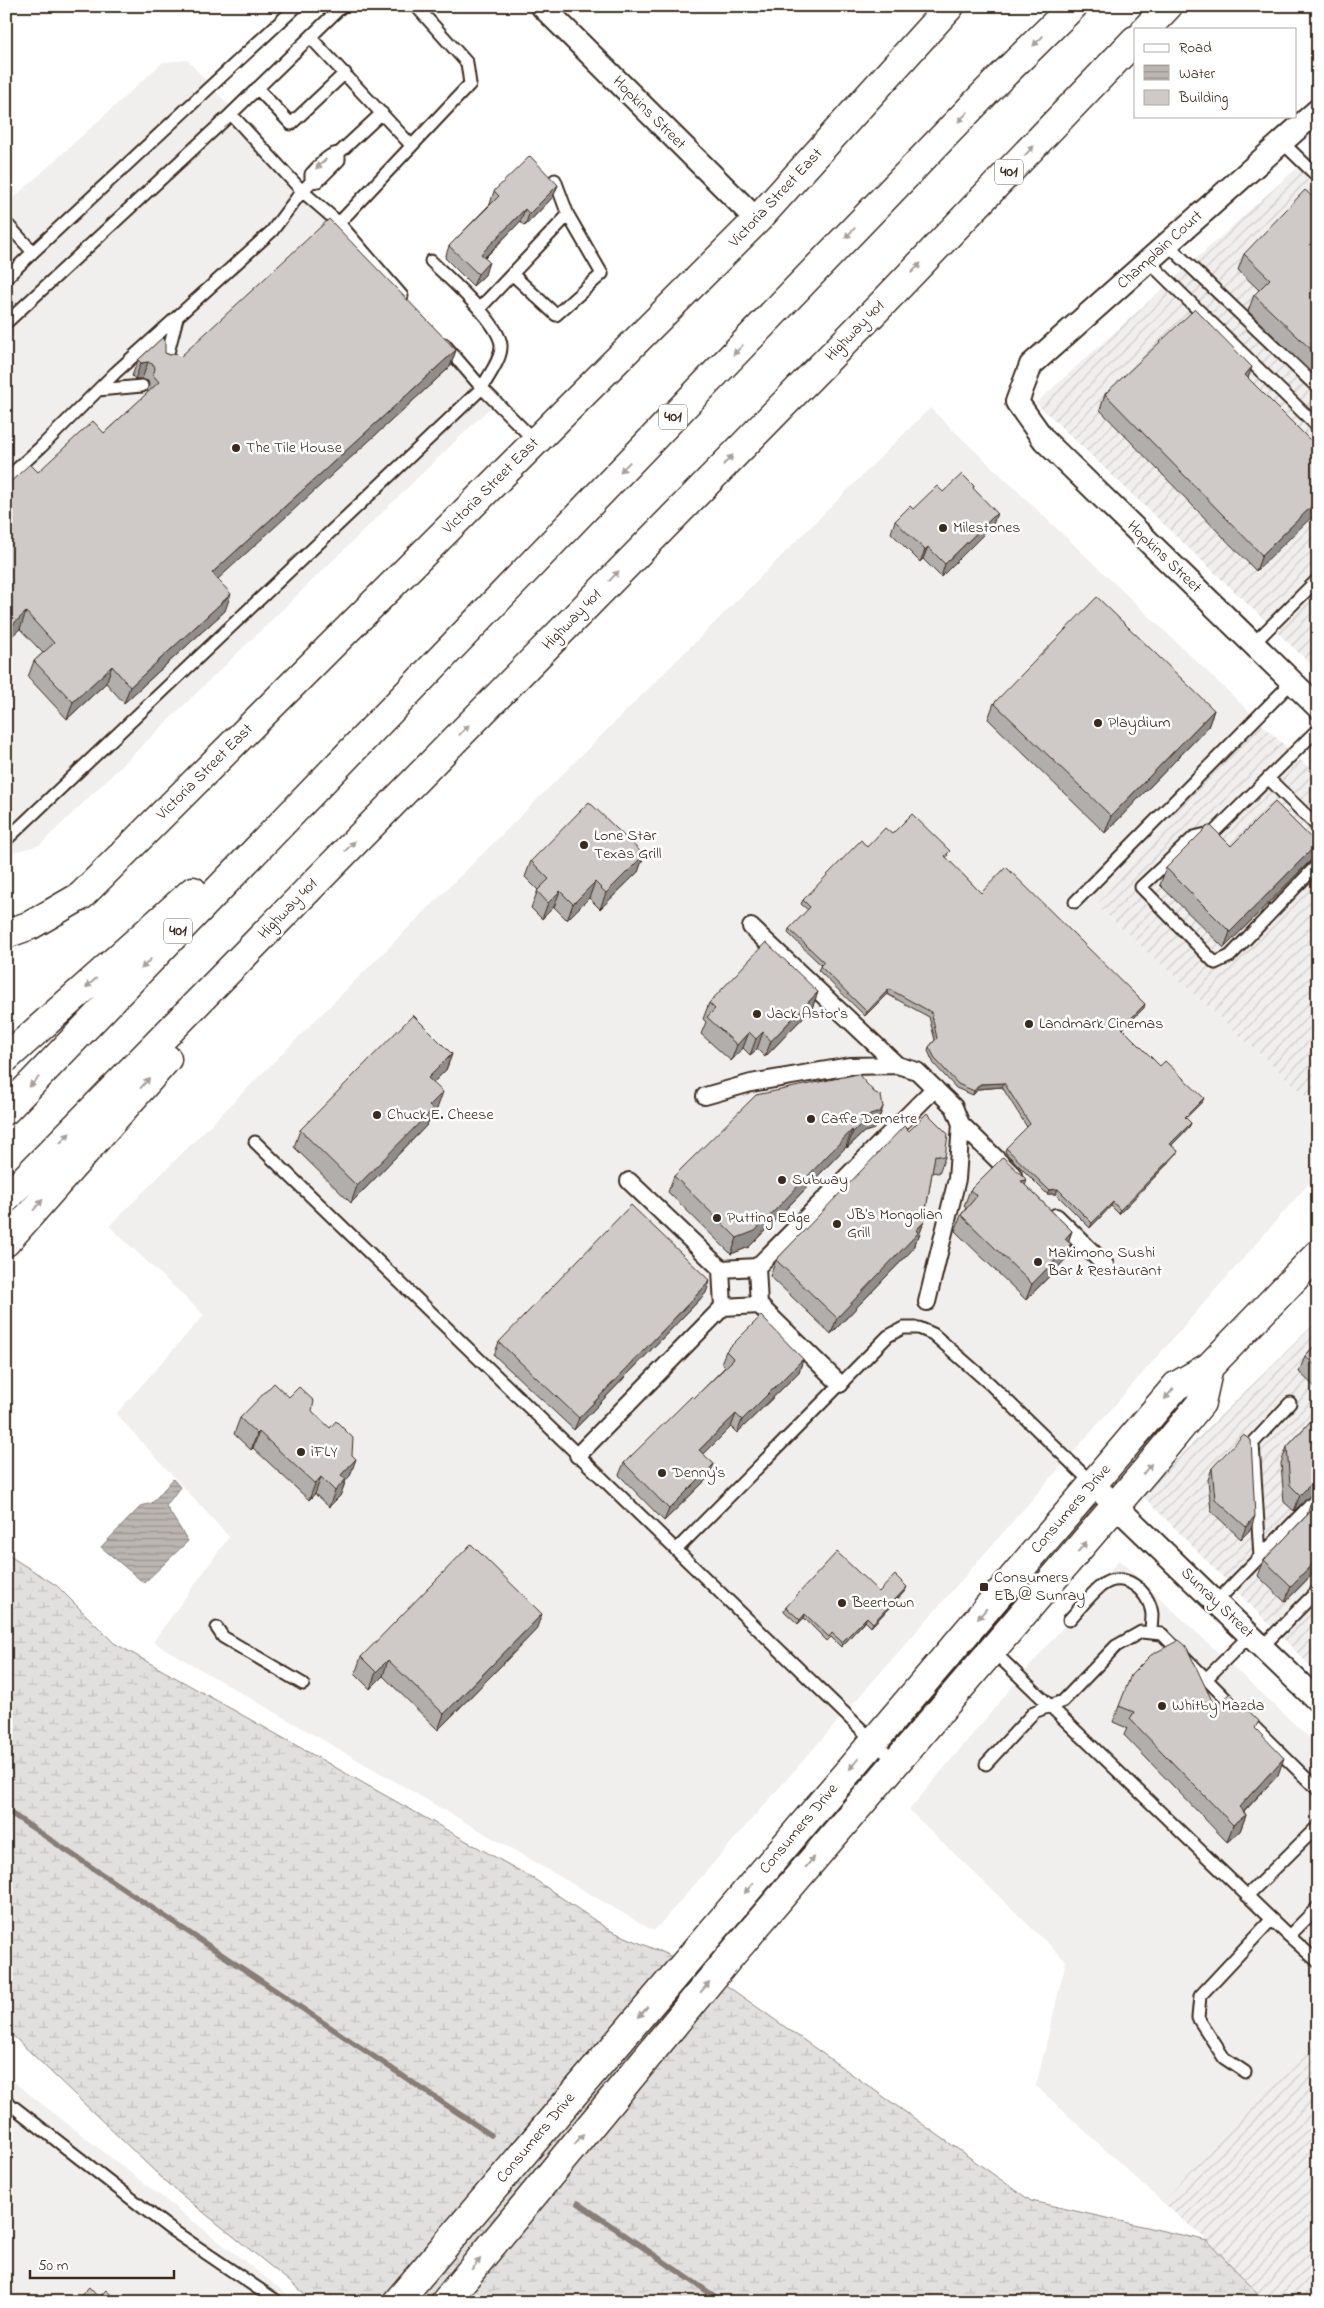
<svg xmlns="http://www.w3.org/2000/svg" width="1324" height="2308" font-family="'Indie Flower',sans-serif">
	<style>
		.built { fill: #f1efee }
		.industrial { fill: url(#industrial-furrows) }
		.wetland { fill: url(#wetland-marsh); stroke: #8e857e }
		.water { fill: url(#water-rules); stroke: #887e77 }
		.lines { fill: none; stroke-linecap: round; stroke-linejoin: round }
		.stream { stroke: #887e77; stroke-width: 5.5 }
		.service-casing { stroke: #3b2a1e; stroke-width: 15 }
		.pedestrian-casing { stroke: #3b2a1e; stroke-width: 20 }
		.minor-casing { stroke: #3b2a1e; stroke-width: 26 }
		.secondary-casing { stroke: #3b2a1e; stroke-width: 31 }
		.motorway-casing { stroke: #3b2a1e; stroke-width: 31 }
		.service { stroke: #fff; stroke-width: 11 }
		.pedestrian { stroke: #fff; stroke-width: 16 }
		.minor { stroke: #fff; stroke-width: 22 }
		.secondary { stroke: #fff; stroke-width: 28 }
		.motorway { stroke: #fff; stroke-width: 28 }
		.wall { fill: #b2aeab; stroke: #3b2a1e }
		.shaded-wall { fill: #918d8b; stroke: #3b2a1e }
		.building { fill: #cfcac7; stroke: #3b2a1e }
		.oneway { fill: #a79f9a }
		.poi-dot { fill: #3b2a1e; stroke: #fff; stroke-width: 2 }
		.labels { text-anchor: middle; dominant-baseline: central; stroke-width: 5; stroke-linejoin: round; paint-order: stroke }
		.shield { fill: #fff; stroke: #766a62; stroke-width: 1 }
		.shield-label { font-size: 15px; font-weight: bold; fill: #3b2a1e }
		.street-label { font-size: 16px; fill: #3b2a1e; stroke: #fff }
		.poi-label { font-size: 16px; fill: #3b2a1e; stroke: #fff; text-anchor: start }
	</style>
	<defs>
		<pattern id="industrial-furrows" width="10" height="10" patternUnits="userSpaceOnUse" patternTransform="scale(1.25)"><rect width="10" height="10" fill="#f1efee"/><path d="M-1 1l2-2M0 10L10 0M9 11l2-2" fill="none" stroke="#d0cdcc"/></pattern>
		<pattern id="wetland-marsh" width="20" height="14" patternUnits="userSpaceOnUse" patternTransform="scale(1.25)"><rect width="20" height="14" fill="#e2e0de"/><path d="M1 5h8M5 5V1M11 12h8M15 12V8" fill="none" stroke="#c3c0be"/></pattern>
		<pattern id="water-rules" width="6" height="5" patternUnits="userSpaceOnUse" patternTransform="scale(1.25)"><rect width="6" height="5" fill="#bcb6b3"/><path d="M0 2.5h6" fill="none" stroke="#9a9491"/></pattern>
	</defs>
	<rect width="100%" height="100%" fill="#fff"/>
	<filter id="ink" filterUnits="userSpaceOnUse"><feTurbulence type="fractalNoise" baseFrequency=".02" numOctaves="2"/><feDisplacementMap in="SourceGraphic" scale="10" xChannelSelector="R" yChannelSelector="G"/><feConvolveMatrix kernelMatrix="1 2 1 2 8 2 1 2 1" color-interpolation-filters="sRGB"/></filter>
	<g filter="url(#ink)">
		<path class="built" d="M187,60L500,398L40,845L6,854V205L163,62Z
			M930,408L1255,717L1096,905L1318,1107V1173L654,1931L153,1642L229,1537L116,1414L204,1315L109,1226Z
			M1119,1560L1318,1746V2033L1162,2202L1036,2086L1066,1961L909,1810Z
			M6,2076L297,2302H6Z"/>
		<path class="industrial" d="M1318,149V671L1036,403Z
			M1255,718L1318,776V1107L1096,905Z
			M1318,1320V1674L1141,1494Z
			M1318,2033V2302H1266L1208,2241L1162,2202Z"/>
		<path class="wetland" d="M6,1554L56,1585L114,1643L534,1879L609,1930L706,1971L1031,2201L1208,2241L1266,2302H315L167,2183L6,2029Z"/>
		<path class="water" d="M173,1479L180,1487L166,1506L188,1541L144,1583L101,1547L141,1506L152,1503Z"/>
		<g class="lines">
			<path class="stream" d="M6,1810L491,2135
				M578,2203L723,2302"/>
			<defs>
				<path id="service" d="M310,37L411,145
					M257,88L291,124L345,73
					M231,114L342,6
					M1282,142L1318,177
					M555,180L568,215
					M311,182V174C319,166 328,153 339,153L382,113
					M6,223L33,252L297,6
					M339,223L470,84L467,63L416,6
					M1167,244L1318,388
					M1148,261L1318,427
					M6,278L33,252
					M479,309L568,215L602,274L556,315L512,274
					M6,323L231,114L302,191L339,223L402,296
					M444,344L482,388L535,441
					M165,364L177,318
					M98,390L142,386
					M6,479L41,447L115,373L272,231L302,191L311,182L318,181L339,160V153
					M1253,644L1318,579
					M1318,729L1214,832L1194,837L1141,887L1215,963L1230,956L1318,864
					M1268,778L1318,827
					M6,840L482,388C488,376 502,359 501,345C499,322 448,278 431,261
					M1075,902L1292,682
					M255,1142L895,1762
					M676,1550L888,1336L903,1328H919L933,1334L990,1384L1093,1484
					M1260,1557L1253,1443L1290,1403
					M1216,1602L1318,1497
					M1069,1620C1079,1609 1090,1595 1101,1586C1123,1569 1149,1590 1152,1614C1152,1620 1151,1627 1151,1633
					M217,1628L223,1637L303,1684
					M1262,1647L1318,1590
					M992,1650L1289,1936L1318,1907
					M1206,1679L1250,1635
					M1246,1719L1318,1790
					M986,1764L1034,1712L1063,1701L1116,1646L1141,1632L1162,1634L1235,1708
					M1247,1896L1318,1826
					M1289,1936L1318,1962
					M1245,2072L1224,2058L1198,2018L1200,1996L1271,1920
					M6,2101L169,2228L278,2302"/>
				<path id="pedestrian" d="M751,927L897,1065
					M705,1096L751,1083L850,1066L897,1065L917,1071L954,1107L961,1124L957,1179L927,1302
					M961,1124L1013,1175
					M629,1181L721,1269L723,1307L759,1305L757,1267L721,1269
					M1056,1217L1105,1265
					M757,1267L935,1088
					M759,1305L840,1384
					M578,1455L723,1307"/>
				<path id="minor" d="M542,6L757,220
					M1318,110L1031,365L1017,402L1044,440L1318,707
					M1093,1484L1318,1701"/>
				<path id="secondary" d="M6,934L31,925L81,896L757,220L950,6
					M397,2302L1176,1386L1209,1367L1318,1254
					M445,2302L728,1959L1146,1470L1201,1403L1209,1367"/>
				<path id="motorway" d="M1146,29L1168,6
					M6,1058L193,891
					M6,1110L997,81L1073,6
					M6,1198L883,303L1135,40
					M6,1242L167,1059"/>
			</defs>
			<use href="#service" class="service-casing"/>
			<use href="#pedestrian" class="pedestrian-casing"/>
			<use href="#minor" class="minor-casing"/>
			<use href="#secondary" class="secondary-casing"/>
			<use href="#motorway" class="motorway-casing"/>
			<use href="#service" class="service"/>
			<use href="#pedestrian" class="pedestrian"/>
			<use href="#minor" class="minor"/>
			<use href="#secondary" class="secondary"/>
			<use href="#motorway" class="motorway"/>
		</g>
		<path class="wall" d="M558,185L553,197L525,226L520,222L485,258V275L473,286L445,258L449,246L490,204L494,191Z
			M1318,202V379L1248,311L1254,295L1259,290L1238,270L1244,254Z
			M456,350L450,367L217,579L225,611L124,703L106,683L67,719L28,677L34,661L43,653L20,629L38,472L104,433L148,393L147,392L149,385L148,381L142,379H135L132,376L138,360L165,353L170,355L180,357Z
			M1105,394L1318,448L1256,571L1100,410Z
			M974,486L973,488L993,525L941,577L923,559L920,562L891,533L895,521L913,509L943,492Z
			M994,703L1214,710L1208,727L1105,833L988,719Z
			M892,834L948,855L946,858L981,893L1144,1008L1123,1029L1160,1066L1202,1102L1186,1118L1191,1123L1189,1127L1172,1145L1176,1155L1119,1214L1111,1206L1090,1228L1056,1194H1047L1005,1152L1006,1148L1027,1127L1002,1087L978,1089L973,1095L956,1088L934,1064L928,1051L929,1047L935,1040L929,1017L887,994L865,1016L818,970L821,965L788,933L789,929L808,910L801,904L803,900L867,847Z
			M1231,846L1311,860L1224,948L1160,885L1166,868Z
			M644,855L638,872L600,909L589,898L567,920L554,907L542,919L531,908L538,890L525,877L531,861Z
			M818,992L812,1008L765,1057L757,1049L750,1055L743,1048L731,1061L701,1034L706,1022L703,1019L709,1003Z
			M452,1054L446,1070L433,1083L437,1109L431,1114L427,1125L351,1203L294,1147L300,1130Z
			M874,1092L883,1107L877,1124L874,1129L864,1132L847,1148L846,1147L749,1247L731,1254L668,1192L674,1176Z
			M909,1131L945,1157L939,1173L932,1172L924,1222L918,1238L915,1241L913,1249L831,1334L770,1276L776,1260Z
			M1025,1185L1072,1231L1068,1242L1071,1244L1065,1260L1026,1300L955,1231L961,1215L966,1208L964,1206L970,1190Z
			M706,1293L574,1430L494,1355L499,1342Z
			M1318,1342V1390L1299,1372L1305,1356Z
			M726,1351L803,1359L799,1372L737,1433L731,1427L703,1454L709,1477L664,1521L619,1475L624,1463L694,1398L725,1367L721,1363Z
			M289,1397L350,1476L346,1480L340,1496L329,1507L315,1494L309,1500L253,1448L251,1450L234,1434L240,1418Z
			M1318,1413V1490H1316L1294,1511L1284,1502L1281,1463L1287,1447Z
			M1212,1468L1251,1529L1241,1539L1211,1511L1208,1480Z
			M1318,1497V1568L1285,1602L1258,1576L1264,1560L1307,1515L1310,1505Z
			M905,1591L871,1627L865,1621L841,1647L831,1637L827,1641L804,1618L798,1624L784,1611L786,1607L879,1592Z
			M1318,1615V1631L1314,1627Z
			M536,1630L438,1730L383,1676L370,1689L355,1674L361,1657Z
			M1119,1706L1215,1707L1256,1729L1278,1775L1244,1812L1246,1815L1240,1831L1227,1842L1124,1735L1127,1728L1113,1722Z"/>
		<path class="shaded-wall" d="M558,185L553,197L525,226L529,214Z
			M525,209L520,222L476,266L481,254Z
			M489,262L485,275L473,286L478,274Z
			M456,350L450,367L206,590L212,573Z
			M148,362L142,379H135L141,363Z
			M1252,367L1246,384L1245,375Z
			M1318,500V511L1256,571L1262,555Z
			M997,513L993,525L941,577L945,564Z
			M928,547L923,559L920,562L925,550Z
			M231,594L225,611L124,703L130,687Z
			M26,612L20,629L6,641V631Z
			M112,666L106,683L67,719L73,702Z
			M1214,710L1208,727L1105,833L1111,816Z
			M1317,844L1311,860L1224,948L1230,932Z
			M644,855L638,872L600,909L606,893Z
			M595,882L589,898L567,920L573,904Z
			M560,891L554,907L542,919L548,903Z
			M889,989L887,994L865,1016L867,1012Z
			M818,992L812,1008L765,1057L771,1041Z
			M1145,1004L1144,1008L1120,1032L1122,1028Z
			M749,1032L743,1048L731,1061L737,1045Z
			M763,1032L757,1049L750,1055L756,1039Z
			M452,1054L446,1070L422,1094L428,1078Z
			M1004,1083L1002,1087L978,1089L973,1095L974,1091L980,1084Z
			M443,1092L437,1109L431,1114L427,1125L351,1203L357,1186L429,1106Z
			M1204,1098L1202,1102L1183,1121L1185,1117Z
			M883,1107L877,1124L874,1129L864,1132L847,1148L853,1132L870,1115Z
			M1191,1123L1189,1127L1169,1148L1170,1144Z
			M852,1130L846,1147L749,1247L731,1254L737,1238Z
			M1178,1151L1176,1155L1119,1214L1120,1210Z
			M1027,1180L1021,1197V1181Z
			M1058,1189L1056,1194H1047L1049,1190Z
			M1113,1202L1111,1206L1090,1228L1092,1223Z
			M924,1222L918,1238L915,1241L913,1249L831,1334L837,1318Z
			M1072,1231L1066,1248L1065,1239Z
			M1071,1244L1065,1260L1026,1300L1032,1284Z
			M710,1281L706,1293L574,1430L579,1418Z
			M803,1359L799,1372L737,1433L742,1420Z
			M736,1414L731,1427L695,1463L699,1450Z
			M259,1432L253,1448L251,1450L257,1434Z
			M356,1459L350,1476L346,1480L340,1496L329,1507L341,1475Z
			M714,1464L709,1477L664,1521L669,1509Z
			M321,1477L315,1494L309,1500L315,1484Z
			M1318,1477V1484L1316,1490L1294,1511L1300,1495Z
			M1255,1516L1251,1529L1241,1539L1246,1527Z
			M1318,1558V1568L1285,1602L1291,1586Z
			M907,1587L905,1591L871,1627L873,1623Z
			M542,1614L536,1630L438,1730L444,1714Z
			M805,1614L804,1618L798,1624L800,1620Z
			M867,1617L865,1621L841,1647L842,1642Z
			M388,1660L383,1676L370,1689L376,1672Z
			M1284,1758L1278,1775L1233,1823L1239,1807Z
			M1246,1815L1240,1831L1227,1842L1233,1825Z"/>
		<path class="building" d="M530,156L558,185L529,214L525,209L481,254L489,262L478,274L449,246L499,196L494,191Z
			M1305,190L1318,202V356L1254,295L1270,279L1244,254Z
			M329,219L456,350L212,573L231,594L130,687L112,666L73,702L34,661L54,643L26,612L6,631V486L30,464L38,472L93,421L104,433L159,382L153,375L155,369L154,365L148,362L141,363L138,360L162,338L165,341V353L170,355L176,353L180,357Z
			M1195,309L1252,367L1245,375L1318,448V500L1262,555L1105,394Z
			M962,474L974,486L973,488L997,513L945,564L928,547L925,550L895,521L910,506L913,509L937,486L943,492Z
			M1097,597L1214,710L1111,816L994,703Z
			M589,802L644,855L606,893L595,882L573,904L560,891L548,903L537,891L549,879L531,861Z
			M1275,802L1317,844L1230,932L1166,868L1208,826H1211L1231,846Z
			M912,814L950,851L945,856L981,893L1006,867L1145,1004L1122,1028L1160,1066L1165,1061L1204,1098L1185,1117L1191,1123L1170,1144L1178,1151L1120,1210L1113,1202L1092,1223L1058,1189L1049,1190L1006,1148L1030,1124L1004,1083L980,1084L974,1091L958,1084L936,1060L929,1047L937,1038L931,1012L889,989L867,1012L820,966L824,962L789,929L810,907L803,900L861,840L867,847L885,828L892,834Z
			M766,942L818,992L771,1041L763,1032L756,1039L749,1032L737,1045L707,1017L715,1009L709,1003Z
			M413,1015L452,1054L428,1078L443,1092L429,1106L433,1109L357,1186L300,1130Z
			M858,1074L874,1092L881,1096L883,1107L880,1112L870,1115L853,1132L852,1130L755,1231L737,1238L674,1176L756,1095Z
			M927,1113L948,1134L945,1157L935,1155L924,1222L916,1230L918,1233L837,1318L776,1260L904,1126L909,1131Z
			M1003,1157L1027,1180L1021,1181L1072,1231L1065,1239L1071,1244L1032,1284L961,1215L977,1196L970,1190Z
			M631,1205L710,1281L579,1418L499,1342Z
			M761,1316L803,1359L742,1420L736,1414L699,1450L714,1464L669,1509L624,1463L692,1396L694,1398L734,1359L726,1351Z
			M1318,1342V1368L1305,1356Z
			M274,1383L289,1397L299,1387L314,1401L312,1411L330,1428L336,1421L353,1438L352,1455L356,1459L341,1475L346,1479L335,1491L321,1477L315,1484L259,1432L257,1434L240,1418Z
			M1318,1413V1477L1300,1495L1290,1485L1287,1447Z
			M1243,1435L1251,1440L1255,1516L1246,1527L1215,1499L1212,1468Z
			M1318,1497V1558L1291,1586L1264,1560L1314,1508L1310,1505Z
			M471,1544L542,1614L444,1714L388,1660L376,1672L361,1657Z
			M837,1552L879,1592L895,1575L907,1587L873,1623L867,1617L842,1642L832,1633L829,1637L805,1614L800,1620L786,1607Z
			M1179,1640L1186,1646L1215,1707L1230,1693L1259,1721L1255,1728L1284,1758L1239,1807L1246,1815L1233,1825L1130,1719L1134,1712L1119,1706L1131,1675L1151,1655Z
			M89,2287L99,2298L106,2290L119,2302H75Z"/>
		<defs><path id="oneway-solid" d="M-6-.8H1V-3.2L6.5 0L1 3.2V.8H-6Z" transform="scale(1.25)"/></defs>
		<g class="oneway">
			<use href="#oneway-solid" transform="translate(1038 41) rotate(135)"/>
			<use href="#oneway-solid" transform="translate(963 117) rotate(134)"/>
			<use href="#oneway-solid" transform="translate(1029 151) rotate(-46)"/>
			<use href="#oneway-solid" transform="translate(321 164) rotate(137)"/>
			<use href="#oneway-solid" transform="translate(850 233) rotate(134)"/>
			<use href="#oneway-solid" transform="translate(916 268) rotate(-46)"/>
			<use href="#oneway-solid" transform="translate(738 350) rotate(134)"/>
			<use href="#oneway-solid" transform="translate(728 460) rotate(-46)"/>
			<use href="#oneway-solid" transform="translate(625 467) rotate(134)"/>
			<use href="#oneway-solid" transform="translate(614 576) rotate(-46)"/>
			<use href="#oneway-solid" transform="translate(464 730) rotate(-46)"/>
			<use href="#oneway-solid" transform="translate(350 846) rotate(-46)"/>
			<use href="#oneway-solid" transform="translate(146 964) rotate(134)"/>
			<use href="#oneway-solid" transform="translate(91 983) rotate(138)"/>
			<use href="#oneway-solid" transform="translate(34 1082) rotate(134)"/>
			<use href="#oneway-solid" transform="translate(145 1083) rotate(-49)"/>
			<use href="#oneway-solid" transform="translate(65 1138) rotate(-46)"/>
			<use href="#oneway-solid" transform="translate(38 1205) rotate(-49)"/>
			<use href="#oneway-solid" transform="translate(1169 1394) rotate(130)"/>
			<use href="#oneway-solid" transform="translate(1147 1469) rotate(-51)"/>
			<use href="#oneway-solid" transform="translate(1082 1547) rotate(-49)"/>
			<use href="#oneway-solid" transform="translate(982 1614) rotate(130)"/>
			<use href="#oneway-solid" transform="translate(854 1764) rotate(130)"/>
			<use href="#oneway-solid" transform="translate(810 1862) rotate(-50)"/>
			<use href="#oneway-solid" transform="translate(749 1888) rotate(130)"/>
			<use href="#oneway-solid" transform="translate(705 1987) rotate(-50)"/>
			<use href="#oneway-solid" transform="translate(643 2012) rotate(130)"/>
			<use href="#oneway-solid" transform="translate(579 2139) rotate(-50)"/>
			<use href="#oneway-solid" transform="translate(476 2264) rotate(-50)"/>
		</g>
	</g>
	<g class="poi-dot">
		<circle cx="236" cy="448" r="5"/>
		<circle cx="943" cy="528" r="5"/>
		<circle cx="1098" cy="723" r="5"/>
		<circle cx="584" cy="845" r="5"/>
		<circle cx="757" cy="1014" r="5"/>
		<circle cx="1029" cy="1024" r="5"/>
		<circle cx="377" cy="1115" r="5"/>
		<circle cx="811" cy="1119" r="5"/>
		<circle cx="782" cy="1180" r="5"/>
		<circle cx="717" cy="1218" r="5"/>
		<circle cx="837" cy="1224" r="5"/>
		<circle cx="1038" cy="1262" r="5"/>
		<circle cx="301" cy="1452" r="5"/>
		<circle cx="662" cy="1473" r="5"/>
		<rect x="979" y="1582" width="10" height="10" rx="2.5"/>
		<circle cx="842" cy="1603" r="5"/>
		<circle cx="1162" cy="1706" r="5"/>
	</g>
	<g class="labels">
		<g class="shield">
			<rect x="995" y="159.5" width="28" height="25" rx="4"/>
			<rect x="659" y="404.5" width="28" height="25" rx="4"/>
			<rect x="164" y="918.5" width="28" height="25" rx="4"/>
		</g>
		<g class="shield-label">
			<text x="1009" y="172">401</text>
			<text x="673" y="417">401</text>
			<text x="178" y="931">401</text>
		</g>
		<g class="street-label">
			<text transform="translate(649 113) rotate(45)">Hopkins Street</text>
			<text transform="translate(776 198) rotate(-47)">Victoria Street East</text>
			<text transform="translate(1160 250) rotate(-42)">Champlain Court</text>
			<text transform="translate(855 331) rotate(-46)">Highway 401</text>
			<text transform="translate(491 486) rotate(-45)">Victoria Street East</text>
			<text transform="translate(1164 557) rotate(44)">Hopkins Street</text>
			<text transform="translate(572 620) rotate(-46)">Highway 401</text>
			<text transform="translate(205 772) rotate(-45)">Victoria Street East</text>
			<text transform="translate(288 909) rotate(-46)">Highway 401</text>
			<text transform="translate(1071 1509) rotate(-49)">Consumers Drive</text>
			<text transform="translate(1217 1603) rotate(44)">Sunray Street</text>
			<text transform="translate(799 1829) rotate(-50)">Consumers Drive</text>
			<text transform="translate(536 2138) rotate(-50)">Consumers Drive</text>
		</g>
		<g class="poi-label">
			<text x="246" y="448">The Tile House</text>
			<text x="953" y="528">Milestones</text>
			<text x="1108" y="723">Playdium</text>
			<text x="594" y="836">Lone Star<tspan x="594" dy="18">Texas Grill</tspan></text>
			<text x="767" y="1014">Jack Astor's</text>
			<text x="1039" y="1024">Landmark Cinemas</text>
			<text x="387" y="1115">Chuck E. Cheese</text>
			<text x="821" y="1119">Caffe Demetre</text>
			<text x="792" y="1180">Subway</text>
			<text x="847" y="1215">JB's Mongolian<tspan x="847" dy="18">Grill</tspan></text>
			<text x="727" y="1218">Putting Edge</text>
			<text x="1048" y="1253">Makimono Sushi<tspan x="1048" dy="18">Bar &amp; Restaurant</tspan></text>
			<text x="311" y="1452">iFLY</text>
			<text x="672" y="1473">Denny's</text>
			<text x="994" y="1578">Consumers<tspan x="994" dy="18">EB @ Sunray</tspan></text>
			<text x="852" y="1603">Beertown</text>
			<text x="1172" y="1706">Whitby Mazda</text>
		</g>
	</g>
	<rect width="1324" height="2308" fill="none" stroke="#fff" stroke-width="25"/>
	<rect x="12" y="12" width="1299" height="2283" fill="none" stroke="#3b2a1e" stroke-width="2" filter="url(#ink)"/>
	<rect x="1134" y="28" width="162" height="90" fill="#ffffff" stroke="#b1aaa5"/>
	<rect x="1144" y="44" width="25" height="8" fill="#ffffff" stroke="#b1aaa5"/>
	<text x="1179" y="52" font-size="15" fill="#3b2a1e">Road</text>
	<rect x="1144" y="65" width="25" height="15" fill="url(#water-rules)" stroke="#b1aaa5"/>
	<text x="1179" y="78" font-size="15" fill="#3b2a1e">Water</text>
	<rect x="1144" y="90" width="25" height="15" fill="#cfcac7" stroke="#b1aaa5"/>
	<text x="1179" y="102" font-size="15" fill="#3b2a1e">Building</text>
	<path d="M30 2270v8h144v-8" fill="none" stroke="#3b2a1e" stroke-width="2.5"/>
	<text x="38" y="2270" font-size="15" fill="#3b2a1e" stroke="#ffffff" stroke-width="4" paint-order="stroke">50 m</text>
</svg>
